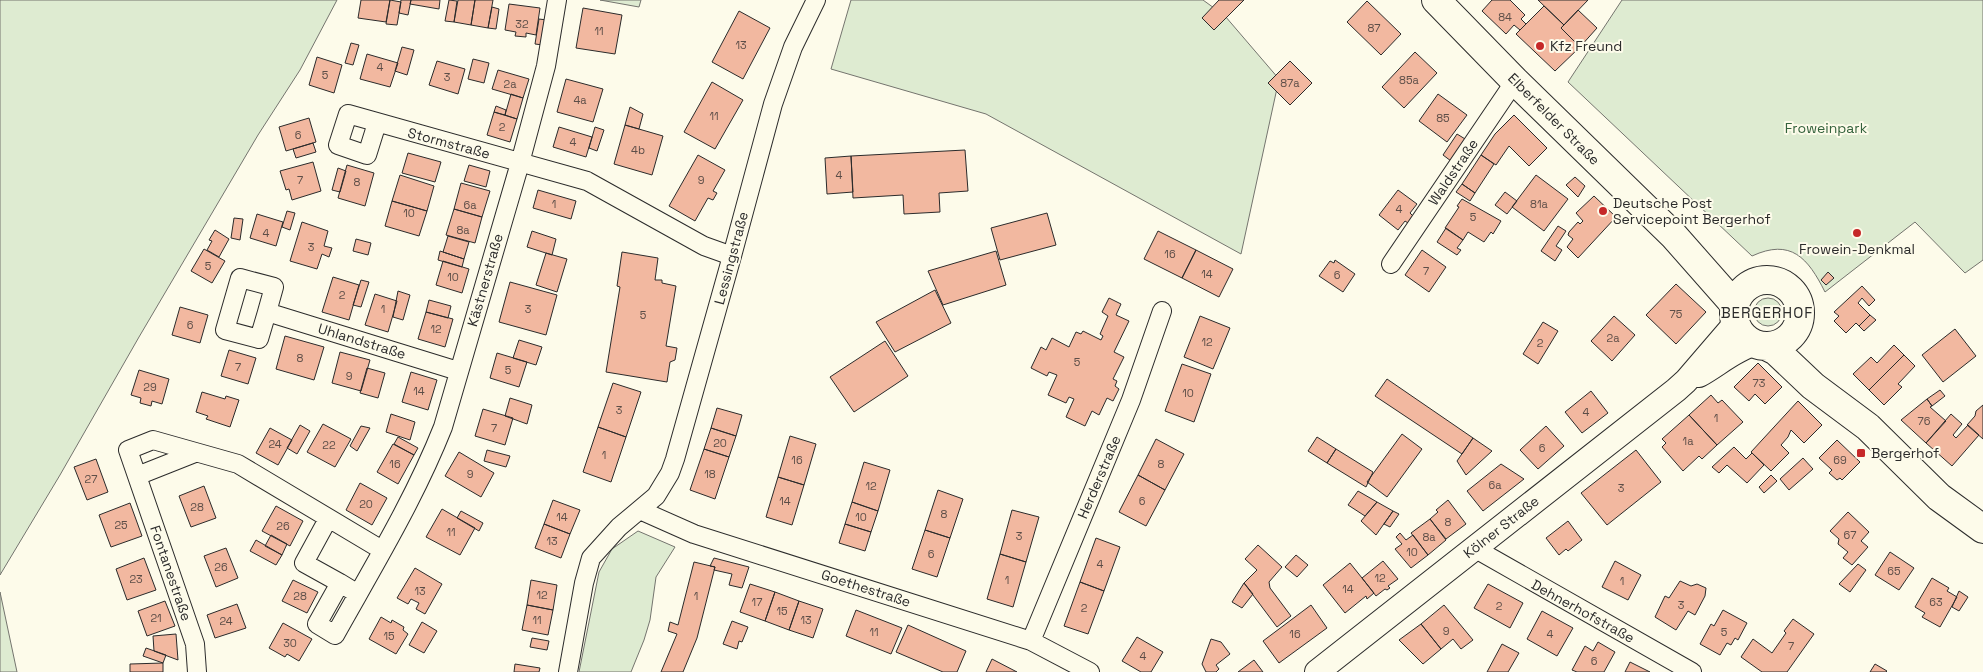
<svg xmlns="http://www.w3.org/2000/svg" width="1983" height="672" font-family="'Space Grotesk',sans-serif">
	<style>
		.green { fill: #deebd1; stroke: #74746e }
		.building { fill: #f2b8a0; stroke: #2b2b2b }
		.lines { fill: none; stroke-linecap: round; stroke-linejoin: round }
		.minor-casing { stroke: #2b2b2b; stroke-width: 20 }
		.secondary-casing { stroke: #2b2b2b; stroke-width: 26 }
		.primary-casing { stroke: #2b2b2b; stroke-width: 30 }
		.minor { stroke: #fdfbea; stroke-width: 18 }
		.secondary { stroke: #fdfbea; stroke-width: 24 }
		.primary { stroke: #fdfbea; stroke-width: 28 }
		.poi-dot { fill: #c62828; stroke: #fdfbea; stroke-width: 2 }
		.labels { text-anchor: middle; dominant-baseline: central; stroke-width: 4; stroke-linejoin: round; paint-order: stroke }
		.number-label { font-size: 11px; fill: #5d4e48 }
		.poi-label { font-size: 14px; fill: #2b2b2b; stroke: #fdfbea; text-anchor: start }
		.street-label { font-size: 14px; fill: #2b2b2b; stroke: #fdfbea }
		.park-label { font-size: 14px; fill: #34623c; stroke: #fdfbea }
		.neighbourhood-label { font-size: 15px; letter-spacing: 1px; fill: #2b2b2b; stroke: #fdfbea }
	</style>
	<rect width="100%" height="100%" fill="#fdfbea"/>
	<path class="green" d="M0,0H337L300,70L258,135L139,337L60,475L0,575Z
		M600,0H641L639,7Z
		M851,0H1203L1225,16L1279,79L1241,254L986,114L831,69Z
		M1622,0H1983V260L1965,273L1915,222L1825,292C1808,258 1791,238 1752,256L1568,82Z
		M1754 312a14 14 0 1 1 28 0a14 14 0 1 1-28 0Z
		M638,531L675,547L656,577L650,620L644,640L631,672H579L599,572L612,549Z
		M0,592L17,672H0Z"/>
	<path class="building" d="M361,0H390L386,22L358,18Z
		M390,0L401,2L397,25L386,24Z
		M401,0H411L408,15L399,13Z
		M411,0H440L439,9L410,4Z
		M449,0L457,1L454,22L445,21Z
		M458,0H475L471,25L454,22Z
		M475,0H493L488,28L471,25Z
		M1219,0H1244L1214,30L1202,18Z
		M1492,0H1510L1525,15L1521,19L1526,24L1520,30L1514,25L1506,34L1482,11Z
		M1538,0H1588L1564,25Z
		M1367,1L1401,34L1381,55L1347,22Z
		M509,4L540,8L536,35L526,33V37L515,36L516,32L505,30Z
		M1544,6L1564,25L1561,28L1580,47L1555,71L1516,34Z
		M492,7L499,9L496,29L488,28Z
		M583,8L622,15L615,54L576,48Z
		M1578,10L1597,28L1580,47L1561,28Z
		M739,11L770,28L743,79L712,62Z
		M539,19L547,20L543,45L535,44Z
		M351,43L359,45L353,65L345,63Z
		M402,47L414,50L407,75L395,71Z
		M1415,52L1437,73L1404,108L1382,87Z
		M367,54L398,63L390,87L360,79Z
		M317,57L342,65L334,93L309,85Z
		M473,59L489,63L484,83L468,79Z
		M437,61L465,69L458,94L429,85Z
		M1290,61L1312,83L1290,105L1268,83Z
		M498,70L529,79L523,98L492,89Z
		M566,79L603,89L593,122L557,112Z
		M712,82L743,100L715,149L684,132Z
		M511,94L523,98L517,119L505,115Z
		M1438,94L1467,115L1447,142L1419,121Z
		M496,106L506,110L505,115L494,112Z
		M630,107L643,114L639,129L625,125Z
		M494,112L517,119L510,142L487,135Z
		M1514,115L1547,148L1529,166L1509,146L1496,165L1481,155L1495,134Z
		M309,118L316,142L286,151L279,127Z
		M625,125L663,136L652,175L614,164Z
		M559,127L592,137L586,157L553,147Z
		M595,127L604,130L597,151L589,148Z
		M1457,134L1470,142L1455,164L1443,155Z
		M313,143L316,152L296,158L293,149Z
		M965,150L968,191L939,193L940,212L904,214L903,195L853,198L851,156Z
		M408,153L441,162L435,182L402,173Z
		M698,155L725,170L713,191L717,193L713,200L708,198L695,221L669,206Z
		M1481,155L1494,164L1475,193L1462,184Z
		M851,156L853,192L827,194L825,158Z
		M313,162L321,191L292,200L289,189L286,190L280,171Z
		M347,165L374,173L365,206L338,198Z
		M469,165L490,171L486,187L464,181Z
		M338,168L346,171L340,192L332,190Z
		M400,175L434,186L427,211L392,201Z
		M1536,175L1568,199L1544,231L1512,207Z
		M1575,177L1585,186L1578,197L1566,185Z
		M461,183L490,191L482,217L454,209Z
		M1462,184L1475,193L1470,201L1456,192Z
		M538,190L576,201L571,219L533,208Z
		M1398,190L1417,204L1410,213L1413,216L1408,223L1405,221L1398,230L1379,215Z
		M1505,192L1517,201L1507,214L1495,205Z
		M1594,196L1616,217L1578,258L1567,247L1573,239L1568,235L1569,232L1578,222L1580,224L1583,221L1576,213Z
		M1462,199L1501,221L1493,234L1491,232L1484,242L1468,232L1463,240L1445,228L1459,207L1457,206Z
		M392,201L427,211L419,236L385,226Z
		M454,209L482,217L475,243L446,235Z
		M287,211L295,213L290,230L282,227Z
		M1047,213L1056,245L1000,260L991,228Z
		M257,214L283,222L276,246L250,238Z
		M234,218L243,219L240,240L231,238Z
		M302,222L328,231L324,246L332,248L329,257L322,254L317,269L290,261Z
		M1558,226L1566,231L1556,246L1562,250L1555,261L1541,251Z
		M1446,228L1463,240L1457,248L1461,250L1457,255L1437,242Z
		M215,230L229,239L219,257L207,250L212,241L209,240Z
		M532,231L556,239L552,255L527,247Z
		M1158,231L1196,250L1182,278L1144,259Z
		M448,236L469,242L464,259L443,252Z
		M356,239L371,243L368,255L353,251Z
		M204,249L225,261L212,283L191,271Z
		M1196,250L1233,269L1219,297L1182,278Z
		M1422,250L1446,267L1429,292L1405,275Z
		M440,251L464,259L462,267L438,260Z
		M996,251L1006,285L943,305L928,271Z
		M622,252L658,258L655,280H662V283L676,286L666,346L677,348L675,360L670,362L667,382L606,372L620,287L617,286Z
		M546,253L567,259L557,292L536,285Z
		M1335,260L1355,274L1343,292L1319,276L1330,261L1334,263Z
		M443,261L469,269L462,293L436,285Z
		M1828,272L1834,278L1826,285L1821,280Z
		M333,277L359,285L349,320L322,312Z
		M361,280L369,282L361,307L353,305Z
		M510,282L557,295L546,335L499,322Z
		M1676,284L1706,312L1676,344L1646,315Z
		M1862,286L1875,300L1869,306L1862,298L1858,303L1870,315L1859,326L1856,323L1846,333L1834,321L1839,316L1834,312Z
		M935,290L951,323L895,352L876,322Z
		M398,291L410,295L403,320L393,317Z
		M375,294L397,301L388,332L365,325Z
		M1109,298L1121,304L1116,315L1129,321L1114,352L1124,357L1113,379L1117,381L1115,386L1119,389L1113,401L1107,398L1099,415L1092,411L1085,426L1066,417L1074,399L1069,397L1066,403L1048,395L1057,375L1049,372L1047,376L1031,368L1041,347L1046,350L1052,338L1069,347L1076,332L1081,334L1083,331L1101,340L1103,336L1100,334L1108,316L1102,312Z
		M429,300L451,306L448,318L426,312Z
		M180,307L208,315L200,343L172,335Z
		M426,312L453,319L445,347L418,339Z
		M1870,315L1876,320L1864,331L1859,326Z
		M1200,316L1230,328L1213,369L1184,357Z
		M1614,316L1635,335L1612,361L1591,341Z
		M1543,322L1558,331L1538,364L1523,354Z
		M1955,329L1976,356L1943,382L1922,355Z
		M285,336L324,347L314,380L276,369Z
		M519,340L542,347L536,365L513,358Z
		M885,341L908,376L854,412L830,377Z
		M1894,345L1904,355L1869,390L1853,374L1871,357L1877,363Z
		M229,350L256,358L248,384L221,376Z
		M340,352L370,360L361,391L332,383Z
		M497,353L527,362L519,387L490,378Z
		M1904,355L1915,366L1898,384L1902,387L1884,405L1869,390Z
		M1758,363L1782,387L1765,404L1755,394L1749,401L1734,387Z
		M1182,364L1211,374L1194,422L1165,411Z
		M367,368L385,373L378,398L360,393Z
		M139,370L169,379L162,404L152,401L151,406L140,403L141,398L131,395Z
		M411,372L437,380L428,410L402,402Z
		M1387,379L1473,438L1462,454L1375,396Z
		M613,383L641,392L626,437L598,427Z
		M1940,390L1945,396L1932,406L1927,399Z
		M1591,391L1608,413L1582,433L1565,412Z
		M202,392L225,399L226,396L239,400L230,427L206,419L208,416L196,412Z
		M1711,395L1718,403L1722,400L1743,422L1717,445L1689,415Z
		M510,398L532,405L527,424L505,416Z
		M1927,399L1932,406L1930,407L1946,421L1926,443L1901,420Z
		M1798,401L1822,425L1804,443L1791,430L1788,437L1781,445L1789,453L1771,471L1751,452Z
		M1983,405V439L1967,425L1975,416L1976,411Z
		M717,408L742,415L736,436L711,428Z
		M483,409L513,418L505,445L475,436Z
		M391,414L415,422L410,440L386,432Z
		M1951,414L1962,424L1953,435L1956,438L1968,425L1979,435L1952,466L1926,443Z
		M1689,415L1717,445L1702,459L1699,456L1683,471L1662,447L1666,443L1662,439Z
		M323,424L351,439L335,467L307,452Z
		M300,425L310,431L297,454L287,448Z
		M361,426L370,428L357,451L350,446Z
		M1546,426L1564,446L1538,469L1520,450Z
		M598,427L626,437L611,482L583,472Z
		M270,428L292,440L278,465L256,453Z
		M711,428L736,436L729,457L704,449Z
		M1402,434L1422,449L1387,497L1367,482Z
		M790,436L816,444L804,485L778,477Z
		M398,437L418,448L414,455L394,444Z
		M1317,437L1336,449L1327,463L1308,451Z
		M1473,438L1492,451L1466,475L1457,461Z
		M1156,439L1184,454L1165,490L1138,475Z
		M1837,440L1860,462L1842,480L1840,478L1837,480L1829,473L1832,470L1819,458Z
		M393,444L414,455L398,484L377,472Z
		M1734,447L1746,459L1752,453L1764,465L1747,483L1727,465L1719,473L1712,467Z
		M704,449L729,457L715,499L690,490Z
		M1336,449L1373,472L1366,487L1327,463Z
		M487,450L510,456L506,467L484,461Z
		M1636,450L1661,482L1607,525L1581,493Z
		M459,452L494,473L481,497L445,476Z
		M1803,458L1813,469L1789,490L1780,479Z
		M96,459L108,492L87,500L74,467Z
		M864,462L890,470L878,511L852,502Z
		M1501,464L1524,479L1483,511L1467,491Z
		M1138,475L1165,490L1146,526L1119,512Z
		M1771,475L1777,481L1764,493L1759,487Z
		M778,477L804,485L792,525L766,517Z
		M360,483L387,498L372,525L346,510Z
		M204,486L216,518L191,527L179,496Z
		M938,490L963,499L950,538L925,530Z
		M1358,491L1377,502L1365,516L1348,505Z
		M553,500L580,510L570,534L544,524Z
		M1448,500L1466,524L1446,539L1430,519L1438,512L1436,510Z
		M852,502L878,511L871,532L845,524Z
		M1377,502L1393,511L1376,535L1361,521Z
		M130,503L142,536L111,547L99,515Z
		M276,506L303,521L290,546L262,531Z
		M442,509L475,528L460,555L426,537Z
		M1012,510L1039,517L1026,562L1000,554Z
		M461,511L483,523L479,531L457,518Z
		M1393,511L1399,514L1390,527L1384,524Z
		M1848,512L1869,532L1861,541L1868,547L1852,565L1843,558L1848,552L1838,544L1839,539L1830,531Z
		M1430,519L1446,540L1428,555L1411,533Z
		M1568,521L1582,540L1568,551L1566,549L1559,555L1546,538Z
		M544,524L570,534L561,558L535,548Z
		M845,524L871,532L865,551L839,543Z
		M925,530L950,538L937,577L912,569Z
		M1400,533L1406,540L1413,535L1428,555L1411,568L1395,549L1402,544L1396,537Z
		M271,535L287,544L282,555L265,546Z
		M1096,538L1120,547L1104,591L1080,582Z
		M256,540L282,555L276,565L250,551Z
		M1258,545L1282,567L1269,582L1270,588L1291,616L1277,627L1244,583L1257,570L1245,559Z
		M226,548L238,578L216,587L204,556Z
		M1890,552L1914,568L1899,590L1875,575Z
		M1000,554L1026,562L1013,607L987,599Z
		M1296,555L1308,565L1297,577L1285,567Z
		M144,558L156,590L127,600L116,569Z
		M714,558L749,567L742,588L729,585L732,574L714,570L715,567L710,566Z
		M1383,561L1398,579L1388,586L1390,588L1387,590L1385,589L1376,596L1362,578Z
		M1615,561L1641,575L1628,600L1602,587Z
		M694,562L715,567L697,638L683,672H661L677,634L668,631L670,622L678,625Z
		M1350,563L1374,593L1367,599L1366,596L1345,613L1323,585Z
		M1858,564L1866,570L1850,592L1839,584Z
		M415,568L442,584L425,614L416,609L419,603L411,599L408,604L397,598Z
		M1932,578L1949,588L1947,591L1957,597L1940,627L1922,617L1925,613L1915,607Z
		M293,580L318,592L307,613L282,601Z
		M531,580L557,585L553,610L527,605Z
		M1680,581L1691,586L1697,584L1706,588L1705,596L1695,615L1688,611L1676,630L1655,617L1665,596L1669,598Z
		M1080,582L1104,591L1088,634L1064,626Z
		M1244,583L1253,594L1242,608L1232,602Z
		M750,584L775,592L765,621L740,612Z
		M1488,584L1523,603L1510,628L1474,608Z
		M1959,591L1968,597L1959,611L1952,607Z
		M775,592L799,601L789,630L765,621Z
		M165,601L175,626L147,636L138,611Z
		M799,601L823,609L813,638L789,630Z
		M237,604L246,628L215,638L207,615Z
		M527,605L553,610L548,635L522,630Z
		M1311,605L1327,628L1279,663L1263,641Z
		M1444,605L1473,640L1461,649L1453,639L1441,649L1421,624Z
		M856,610L902,628L891,654L846,636Z
		M1723,610L1747,623L1738,640L1735,638L1731,645L1727,643L1720,655L1700,644L1711,624L1714,626Z
		M1542,611L1573,628L1557,656L1527,639Z
		M381,617L391,623L392,620L404,627L403,630L408,634L396,654L369,639Z
		M1793,619L1814,634L1787,672H1762L1741,657L1753,639L1772,653L1786,633L1784,631Z
		M732,621L748,627L742,642L739,641L737,649L723,644Z
		M422,622L437,631L424,653L409,645Z
		M283,623L312,639L299,661L287,654L285,657L269,648Z
		M1421,624L1441,649L1423,664L1399,640Z
		M908,625L966,651L957,672H943L896,652Z
		M176,634L178,660L154,651L153,636Z
		M1137,637L1163,652L1151,672H1141L1122,661Z
		M532,638L549,641L547,650L530,647Z
		M1211,639L1221,642L1230,654L1216,665L1219,669L1216,672H1206L1202,664Z
		M1598,642L1615,652L1604,672H1577L1572,670L1585,646L1593,651Z
		M1502,644L1519,653L1508,672H1487Z
		M146,648L166,655L163,663L143,656Z
		M992,659L1017,672H986Z
		M1254,660L1263,672H1238Z
		M1630,662L1650,672H1625Z
		M163,663V672H130V664Z
		M515,664L540,668L539,672H514Z
		M1875,664L1887,671L1886,672H1870Z"/>
	<g class="lines">
		<defs>
			<path id="minor" d="M377,123L367,155L338,145L348,114L587,181L704,246L732,256
				M1391,264L1515,81
				M267,312L259,339L225,330L240,278L274,287L267,312L458,371
				M137,476L195,453
				M640,510L694,534L1031,641L1090,672
				M328,519L304,563L340,583
				M1474,548L1692,672
				M358,594L340,583L317,624L335,635C373,567 414,500 443,427L520,163L546,66L557,0
				M1031,641L1131,400L1162,311
				M197,672L195,644L128,450L153,440L238,464L382,550
				M568,672L584,583L591,558L619,527L656,496L670,473L675,459L732,256L773,104L793,47L816,0"/>
			<path id="secondary" d="M1699,375C1716,366 1735,349 1754,344
				M1317,672L1676,390L1686,381L1735,324"/>
			<path id="primary" d="M1436,0L1515,81L1674,236L1734,304
				M1734 313a33 33 0 1 1 66 0a33 33 0 1 1-66 0Z
				M1768,347L1776,351L1813,386L1868,427L1939,497L1983,529"/>
		</defs>
		<use href="#minor" class="minor-casing"/>
		<use href="#secondary" class="secondary-casing"/>
		<use href="#primary" class="primary-casing"/>
		<use href="#minor" class="minor"/>
		<use href="#secondary" class="secondary"/>
		<use href="#primary" class="primary"/>
	</g>
	<g class="poi-dot">
		<circle cx="1540" cy="46" r="5"/>
		<circle cx="1603" cy="211" r="5"/>
		<circle cx="1857" cy="233" r="5"/>
		<rect x="1856" y="448" width="10" height="10" rx="2.5"/>
	</g>
	<g class="labels">
		<g class="number-label">
			<text x="1505" y="17">84</text>
			<text x="522" y="24">32</text>
			<text x="1374" y="28">87</text>
			<text x="599" y="31">11</text>
			<text x="741" y="45">13</text>
			<text x="380" y="67">4</text>
			<text x="325" y="75">5</text>
			<text x="447" y="77">3</text>
			<text x="1409" y="80">85a</text>
			<text x="1290" y="83">87a</text>
			<text x="510" y="84">2a</text>
			<text x="580" y="100">4a</text>
			<text x="714" y="116">11</text>
			<text x="1443" y="118">85</text>
			<text x="502" y="127">2</text>
			<text x="298" y="135">6</text>
			<text x="573" y="142">4</text>
			<text x="638" y="150">4b</text>
			<text x="839" y="175">4</text>
			<text x="300" y="180">7</text>
			<text x="701" y="180">9</text>
			<text x="357" y="182">8</text>
			<text x="554" y="204">1</text>
			<text x="1539" y="204">81a</text>
			<text x="470" y="205">6a</text>
			<text x="1399" y="209">4</text>
			<text x="409" y="213">10</text>
			<text x="1473" y="217">5</text>
			<text x="463" y="230">8a</text>
			<text x="266" y="233">4</text>
			<text x="311" y="247">3</text>
			<text x="1170" y="254">16</text>
			<text x="208" y="266">5</text>
			<text x="1426" y="271">7</text>
			<text x="1207" y="274">14</text>
			<text x="1337" y="275">6</text>
			<text x="453" y="277">10</text>
			<text x="342" y="295">2</text>
			<text x="383" y="309">1</text>
			<text x="528" y="309">3</text>
			<text x="1676" y="314">75</text>
			<text x="643" y="315">5</text>
			<text x="190" y="325">6</text>
			<text x="436" y="329">12</text>
			<text x="1613" y="338">2a</text>
			<text x="1207" y="342">12</text>
			<text x="1540" y="343">2</text>
			<text x="300" y="358">8</text>
			<text x="1077" y="362">5</text>
			<text x="238" y="367">7</text>
			<text x="508" y="370">5</text>
			<text x="349" y="376">9</text>
			<text x="1759" y="383">73</text>
			<text x="150" y="387">29</text>
			<text x="419" y="391">14</text>
			<text x="1188" y="393">10</text>
			<text x="619" y="410">3</text>
			<text x="1586" y="412">4</text>
			<text x="1716" y="418">1</text>
			<text x="1924" y="421">76</text>
			<text x="494" y="428">7</text>
			<text x="1688" y="441">1a</text>
			<text x="720" y="443">20</text>
			<text x="275" y="444">24</text>
			<text x="329" y="445">22</text>
			<text x="1542" y="448">6</text>
			<text x="604" y="455">1</text>
			<text x="797" y="460">16</text>
			<text x="1840" y="460">69</text>
			<text x="395" y="464">16</text>
			<text x="1161" y="464">8</text>
			<text x="470" y="474">9</text>
			<text x="710" y="474">18</text>
			<text x="91" y="479">27</text>
			<text x="1495" y="485">6a</text>
			<text x="871" y="486">12</text>
			<text x="1621" y="488">3</text>
			<text x="785" y="501">14</text>
			<text x="1142" y="501">6</text>
			<text x="366" y="504">20</text>
			<text x="197" y="507">28</text>
			<text x="944" y="514">8</text>
			<text x="562" y="517">14</text>
			<text x="861" y="517">10</text>
			<text x="1448" y="522">8</text>
			<text x="121" y="525">25</text>
			<text x="283" y="526">26</text>
			<text x="451" y="532">11</text>
			<text x="1850" y="535">67</text>
			<text x="1019" y="536">3</text>
			<text x="1429" y="537">8a</text>
			<text x="552" y="541">13</text>
			<text x="1412" y="552">10</text>
			<text x="931" y="554">6</text>
			<text x="1100" y="564">4</text>
			<text x="221" y="567">26</text>
			<text x="1894" y="571">65</text>
			<text x="1380" y="578">12</text>
			<text x="136" y="579">23</text>
			<text x="1007" y="580">1</text>
			<text x="1622" y="581">1</text>
			<text x="1348" y="589">14</text>
			<text x="420" y="591">13</text>
			<text x="542" y="595">12</text>
			<text x="300" y="596">28</text>
			<text x="696" y="596">1</text>
			<text x="757" y="602">17</text>
			<text x="1936" y="602">63</text>
			<text x="1681" y="605">3</text>
			<text x="1499" y="606">2</text>
			<text x="1084" y="608">2</text>
			<text x="782" y="611">15</text>
			<text x="156" y="618">21</text>
			<text x="537" y="620">11</text>
			<text x="806" y="620">13</text>
			<text x="226" y="621">24</text>
			<text x="1446" y="631">9</text>
			<text x="874" y="632">11</text>
			<text x="1724" y="632">5</text>
			<text x="1295" y="634">16</text>
			<text x="1550" y="634">4</text>
			<text x="389" y="636">15</text>
			<text x="290" y="643">30</text>
			<text x="1791" y="646">7</text>
			<text x="1143" y="656">4</text>
			<text x="1594" y="661">6</text>
		</g>
		<g class="poi-label">
			<text x="1550" y="46">Kfz Freund</text>
			<text x="1613" y="203">Deutsche Post<tspan x="1613" dy="16">Servicepoint Bergerhof</tspan></text>
			<text x="1857" y="249" text-anchor="middle">Frowein-Denkmal</text>
			<text x="1871" y="453">Bergerhof</text>
		</g>
		<g class="street-label">
			<text transform="translate(1554 119) rotate(45)">Elberfelder Straße</text>
			<text transform="translate(449 143) rotate(15)">Stormstraße</text>
			<text transform="translate(1453 172) rotate(-56)">Waldstraße</text>
			<text transform="translate(731 258) rotate(-75)">Lessingstraße</text>
			<text transform="translate(485 280) rotate(-74)">Kästnerstraße</text>
			<text transform="translate(362 341) rotate(17)">Uhlandstraße</text>
			<text transform="translate(1099 477) rotate(-67)">Herderstraße</text>
			<text transform="translate(1501 527) rotate(-38)">Kölner Straße</text>
			<text transform="translate(171 573) rotate(71)">Fontanestraße</text>
			<text transform="translate(866 588) rotate(18)">Goethestraße</text>
			<text transform="translate(1583 611) rotate(29)">Dehnerhofstraße</text>
		</g>
		<g class="park-label">
			<text x="1826" y="128">Froweinpark</text>
		</g>
		<g class="neighbourhood-label">
			<text x="1767" y="312">BERGERHOF</text>
		</g>
	</g>
</svg>
